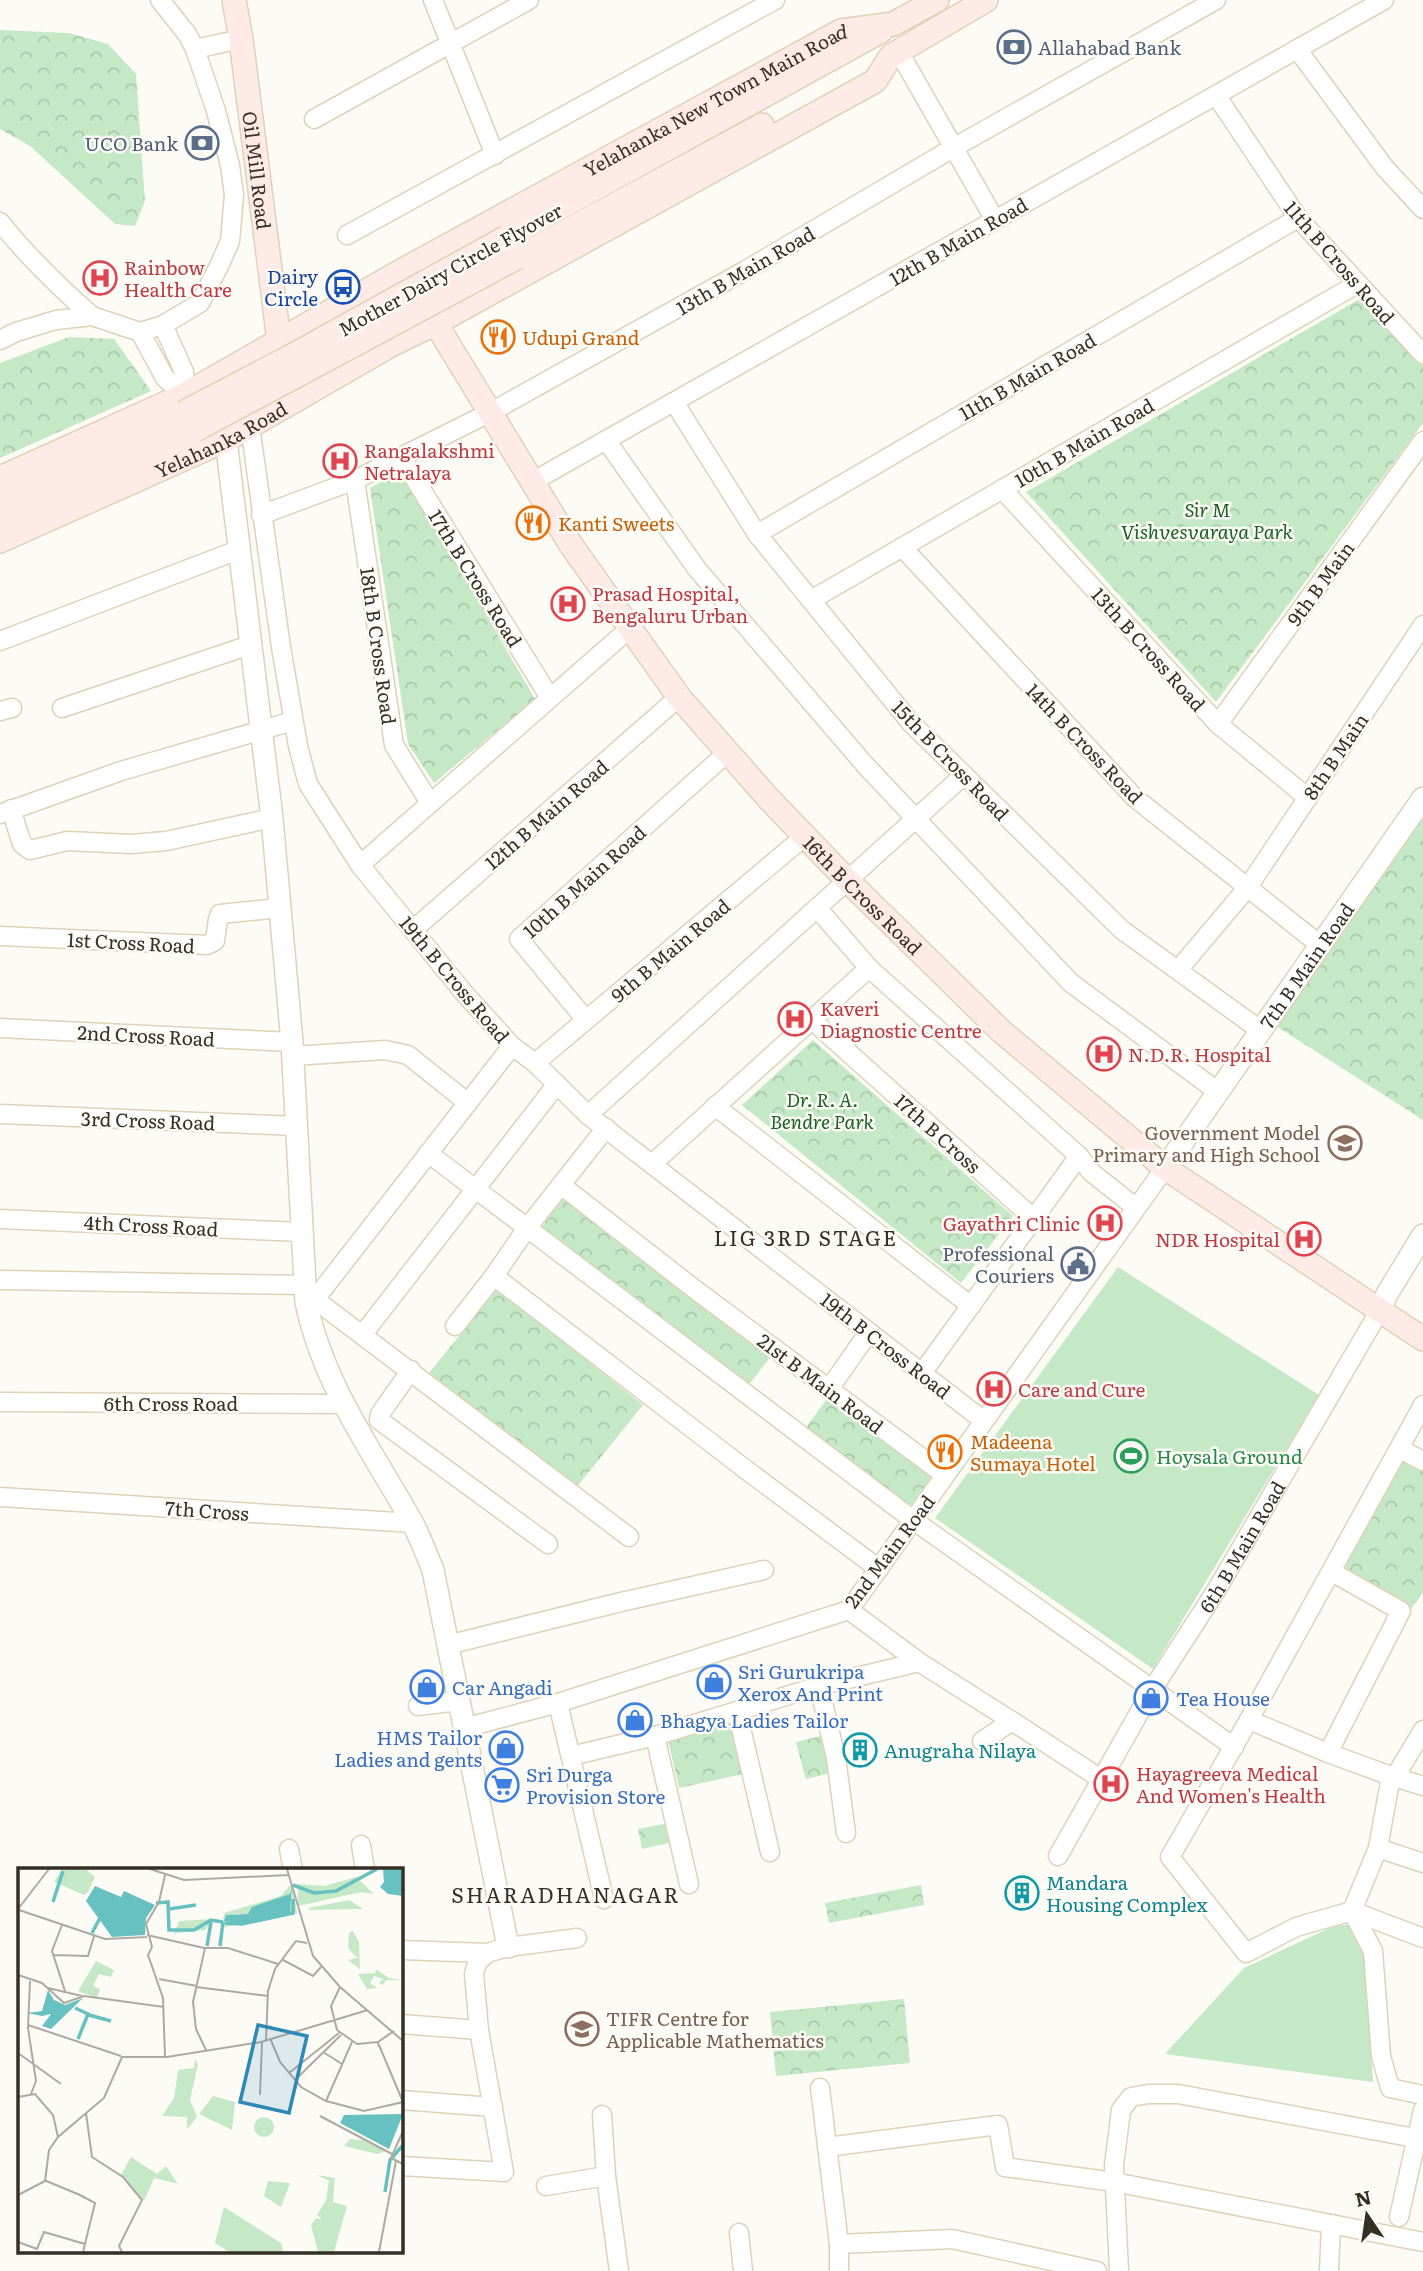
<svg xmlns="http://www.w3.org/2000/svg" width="1423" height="2271" font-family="Literata,serif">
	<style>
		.grass { fill: #c5e9c6 }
		.forest { fill: url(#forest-crowns) }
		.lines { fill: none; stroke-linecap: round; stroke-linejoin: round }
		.minor-casing { stroke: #ddd3b8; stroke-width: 21 }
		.tertiary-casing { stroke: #ddd3b8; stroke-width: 24 }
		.secondary-casing { stroke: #ddd3b8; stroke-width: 26 }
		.minor { stroke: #fff; stroke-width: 18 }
		.tertiary { stroke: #fff; stroke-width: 21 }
		.secondary { stroke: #feebe8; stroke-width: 23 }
		.secondary-bridge-casing { stroke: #ddd3b8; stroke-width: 26; stroke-linecap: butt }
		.secondary-bridge { stroke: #feebe8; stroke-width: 23 }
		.labels { text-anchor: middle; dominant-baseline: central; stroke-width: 5; stroke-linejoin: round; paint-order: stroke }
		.service-label { font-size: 19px; fill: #4e5e75; stroke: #fdfbf6; text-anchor: end }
		.street-label { font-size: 19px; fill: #343026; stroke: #fdfbf6 }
		.health-label { font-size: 19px; fill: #be3a42; stroke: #fdfbf6; text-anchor: start }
		.transit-label { font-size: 19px; fill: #164399; stroke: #fdfbf6; text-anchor: end }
		.food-label { font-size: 19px; fill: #c56008; stroke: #fdfbf6; text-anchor: start }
		.park-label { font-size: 19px; font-style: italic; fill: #1b6024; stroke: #fdfbf6 }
		.education-label { font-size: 19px; fill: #785e54; stroke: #fdfbf6; text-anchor: end }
		.leisure-label { font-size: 19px; fill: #27864d; stroke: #fdfbf6; text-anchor: start }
		.shop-label { font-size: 19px; fill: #366cbe; stroke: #fdfbf6; text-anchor: start }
		.culture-label { font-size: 19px; fill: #0d838f; stroke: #fdfbf6; text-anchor: start }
		.neighbourhood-label { font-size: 21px; letter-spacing: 2px; fill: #343026; stroke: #fdfbf6 }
		.inset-river { fill: none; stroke: #67c1c1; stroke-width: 3.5 }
		.inset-road { fill: none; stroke: #adaaa3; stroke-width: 2 }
		.view { fill: #2f89b7; fill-opacity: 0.15; stroke: #2f89b7; stroke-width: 3.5 }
		.inset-edge { fill: none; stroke: #343026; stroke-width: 3.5 }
	</style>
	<defs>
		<pattern id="forest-crowns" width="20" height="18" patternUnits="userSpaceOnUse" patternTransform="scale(1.75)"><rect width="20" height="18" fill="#c5e9c6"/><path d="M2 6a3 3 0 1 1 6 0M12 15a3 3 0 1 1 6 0" fill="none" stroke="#aac8aa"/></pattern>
	</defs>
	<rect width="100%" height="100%" fill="#fdfbf6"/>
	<path class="grass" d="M1118,1267L1319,1395L1153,1669L935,1518Z
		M1353,1924L1365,1953L1373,2082L1165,2054L1244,1968L1334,1926Z"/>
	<path class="forest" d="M0,30L69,33L108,44L136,74L145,201L135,226L115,224L30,146L0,129Z
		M1363,297L1423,365V423L1216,702L1026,492Z
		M69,337L114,339L151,391L0,458V363Z
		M402,470L535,699L434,783L408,744L370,488Z
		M1423,819V1120L1276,1026Z
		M813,1040L1013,1216L961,1283L742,1105Z
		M565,1194L772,1355L747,1387L540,1230Z
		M497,1289L643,1405L575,1489L429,1373Z
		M829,1396L934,1474L910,1506L805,1429Z
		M1403,1461L1423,1470V1593L1411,1609L1345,1567Z
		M730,1719L743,1774L679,1788L668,1740Z
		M825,1735L834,1772L807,1779L805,1777L796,1742Z
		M669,1823L673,1842L642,1849L638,1829Z
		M921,1885L924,1905L829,1923L825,1903Z
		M904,1999L910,2063L776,2076L770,2012Z"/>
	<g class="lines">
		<defs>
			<g id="minor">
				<path d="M433,0L495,155"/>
				<path d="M195,49L241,39"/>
				<path d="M1297,49L1385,168L1423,209"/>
				<path d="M899,52L995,220"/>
				<path d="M1216,95L1298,218L1423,354"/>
				<path d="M314,119L529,0"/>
				<path d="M0,222C28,257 59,287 92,316"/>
				<path d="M347,235L775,0"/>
				<path d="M163,325L184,372V395"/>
				<path d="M140,332L165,378L184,395"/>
				<path d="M0,340L16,332L56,320L92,316L140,332L163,325L200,303L220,264L230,241L234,195L230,165L216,111L195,49L187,34L160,0"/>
				<path d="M674,402L757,534L911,723L1122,930L1260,1030"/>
				<path d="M250,426L281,647L298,746L308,784L360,865L464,993L512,1046L535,1063L588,1115L984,1421"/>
				<path d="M606,440L697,569L866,766L1071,983L1217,1091"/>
				<path d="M402,458L550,698"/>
				<path d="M355,480L394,745L430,803"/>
				<path d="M532,482L1384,0"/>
				<path d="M1002,489L1218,724L1308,798"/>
				<path d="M261,515L355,480L491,412L746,270L953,148L1216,0"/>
				<path d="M757,534L1298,218"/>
				<path d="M902,547L1135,798L1320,945"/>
				<path d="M811,600L1357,284"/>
				<path d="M0,641L238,550"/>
				<path d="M62,708L250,645"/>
				<path d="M0,711L12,708"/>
				<path d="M1218,724L1423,441"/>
				<path d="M11,809L22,844L30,850L67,841L131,844L166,841L272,818"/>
				<path d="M0,814L121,771L293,721"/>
				<path d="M360,865L629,629"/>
				<path d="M817,908L869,968L1079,1156L1091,1172L1135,1207"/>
				<path d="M413,930L679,697"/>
				<path d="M0,936L207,945L215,941L218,919L220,914L280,908"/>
				<path d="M1178,970L1248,887L1423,625"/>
				<path d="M811,1019L1034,1219"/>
				<path d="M586,1020L519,939L728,752"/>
				<path d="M0,1028L292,1042"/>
				<path d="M293,1056L385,1050L408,1055L468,1103"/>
				<path d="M535,1063L805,836"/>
				<path d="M715,1106L971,1306"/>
				<path d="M0,1114L297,1126"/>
				<path d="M588,1115L964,775"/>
				<path d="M428,1153L913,1520L1234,1747"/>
				<path d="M652,1164L869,968"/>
				<path d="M561,1185L697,1291L945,1475"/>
				<path d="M0,1219L302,1232"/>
				<path d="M494,1276L745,1469L879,1569"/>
				<path d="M0,1280L305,1285"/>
				<path d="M305,1292L629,1537"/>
				<path d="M316,1298L512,1046"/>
				<path d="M455,1326L494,1276L527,1228L606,1128"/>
				<path d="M363,1334L557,1084"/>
				<path d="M411,1370L380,1414L379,1420L548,1544"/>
				<path d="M922,1373L1079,1156"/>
				<path d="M829,1389L869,1332"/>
				<path d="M0,1402L342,1404"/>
				<path d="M1423,1405L1246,1725L1170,1857L1246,1953L1296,1927L1352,1911L1423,1938"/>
				<path d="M1400,1449L1423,1461"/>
				<path d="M0,1497L413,1523"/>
				<path d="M849,1610L919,1662L1012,1721L982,1741"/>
				<path d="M447,1645L621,1602L764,1570"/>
				<path d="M819,1686L919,1662"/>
				<path d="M558,1703L604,1899"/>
				<path d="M418,1706L458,1701"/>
				<path d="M737,1711L770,1852"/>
				<path d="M1249,1720L1328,1753L1391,1776"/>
				<path d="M1012,1721L1101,1779"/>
				<path d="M464,1728L558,1703L849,1610L1165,1168"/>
				<path d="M655,1736L689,1884"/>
				<path d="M1328,1753L1401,1611L1332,1572"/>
				<path d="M571,1756L655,1736L819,1686L836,1758L846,1833"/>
				<path d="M1395,1777L1423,1730"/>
				<path d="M361,1845L365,1870"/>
				<path d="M1378,1848L1423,1863"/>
				<path d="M289,1849L293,1870"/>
				<path id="s1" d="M1058,1856L1152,1690L1217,1589L1380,1310"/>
				<path d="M1352,1911L1373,1951L1381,2056L1390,2088L1423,2095"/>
				<path d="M1352,1911L1378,1848L1391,1776L1423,1786"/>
				<path d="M401,1950L487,1953"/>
				<path d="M401,2024L479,2030"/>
				<path d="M820,2088L839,2244V2271"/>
				<path d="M401,2100L493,2107"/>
				<path d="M602,2115L606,2176L619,2271"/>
				<path d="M827,2147L998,2125L1005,2167L1114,2182L1423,2242"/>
				<path d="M401,2166L504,2172L479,2030L474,1974L477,1963L487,1953L508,1947L577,1938"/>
				<path d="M546,2186L606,2176"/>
				<path d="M1399,2217L1423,2110"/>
				<path d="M739,2233L743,2271"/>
				<path d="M839,2244L952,2239L1097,2271"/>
				<path d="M1119,2271L1114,2165L1121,2110L1131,2097L1148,2094H1178L1415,2138"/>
				<path d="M1329,2271L1331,2224"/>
			</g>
			<g id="tertiary">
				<path d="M197,410L226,440L272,818L292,1042L306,1302C323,1384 371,1449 411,1520C420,1536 426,1554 433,1570L508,1947"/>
				<path id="s2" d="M1165,1168L1423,798"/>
				<path d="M1380,1310L1387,1294L1423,1235"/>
			</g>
			<g id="secondary">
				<path id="s3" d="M234,0L241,39L279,341L285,353"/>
				<path d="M507,237L881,31"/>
				<path d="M518,257L762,125"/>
				<path id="s4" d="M403,270L571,545L679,697L769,799L847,880L1002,1032L1165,1168L1423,1339"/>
				<path id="s5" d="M0,478L184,395L403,270L841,31L893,24L937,0"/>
				<path d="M0,496L183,413"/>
				<path d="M0,519L195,430"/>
				<path id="s6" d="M0,541L226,440L391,345L436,323L875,81L891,56L986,0"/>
			</g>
		</defs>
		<use href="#minor" class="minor-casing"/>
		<use href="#tertiary" class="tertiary-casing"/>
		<use href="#secondary" class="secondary-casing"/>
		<use href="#minor" class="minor"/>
		<use href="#tertiary" class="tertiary"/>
		<use href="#secondary" class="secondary"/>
		<defs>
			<path id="secondary-bridge" d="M183,413L288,358L507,237
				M195,430L518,257"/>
		</defs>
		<use href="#secondary-bridge" class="secondary-bridge-casing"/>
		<use href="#secondary-bridge" class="secondary-bridge"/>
	</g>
	<defs>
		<symbol id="bank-ring" viewBox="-11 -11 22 22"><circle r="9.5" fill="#fdfbf6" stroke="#5c6f8a" stroke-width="1.5"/><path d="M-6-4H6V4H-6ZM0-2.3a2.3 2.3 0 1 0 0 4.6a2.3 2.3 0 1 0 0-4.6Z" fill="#5c6f8a"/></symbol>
		<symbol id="hospital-ring" viewBox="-11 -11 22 22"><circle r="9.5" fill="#fdfbf6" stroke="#e0444e" stroke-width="1.5"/><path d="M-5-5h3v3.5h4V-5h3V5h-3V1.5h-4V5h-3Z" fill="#e0444e"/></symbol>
		<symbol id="bus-ring" viewBox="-11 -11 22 22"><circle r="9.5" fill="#fdfbf6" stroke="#1a4fb4" stroke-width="1.5"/><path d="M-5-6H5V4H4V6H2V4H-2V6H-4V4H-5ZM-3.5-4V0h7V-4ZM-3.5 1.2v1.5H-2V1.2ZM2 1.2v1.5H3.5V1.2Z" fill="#1a4fb4"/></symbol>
		<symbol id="restaurant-ring" viewBox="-11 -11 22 22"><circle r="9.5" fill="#fdfbf6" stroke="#e8710a" stroke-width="1.5"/><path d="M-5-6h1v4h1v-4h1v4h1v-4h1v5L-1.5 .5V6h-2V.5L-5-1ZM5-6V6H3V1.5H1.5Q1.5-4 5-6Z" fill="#e8710a"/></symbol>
		<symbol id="school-ring" viewBox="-11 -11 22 22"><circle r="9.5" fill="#fdfbf6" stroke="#8d6e63" stroke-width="1.5"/><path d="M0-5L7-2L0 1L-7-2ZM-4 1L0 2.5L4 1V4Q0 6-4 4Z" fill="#8d6e63"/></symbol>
		<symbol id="civic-ring" viewBox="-11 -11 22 22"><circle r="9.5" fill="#fdfbf6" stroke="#5c6f8a" stroke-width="1.5"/><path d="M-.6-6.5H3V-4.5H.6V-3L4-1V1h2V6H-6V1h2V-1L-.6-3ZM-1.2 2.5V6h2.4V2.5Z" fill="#5c6f8a"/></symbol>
		<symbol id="stadium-ring" viewBox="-11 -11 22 22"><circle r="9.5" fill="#fdfbf6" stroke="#2e9e5b" stroke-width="1.5"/><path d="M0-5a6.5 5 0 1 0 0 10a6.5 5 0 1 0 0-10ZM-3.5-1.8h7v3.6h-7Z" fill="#2e9e5b"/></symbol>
		<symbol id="shop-ring" viewBox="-11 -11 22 22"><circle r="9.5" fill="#fdfbf6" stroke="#3f7fe0" stroke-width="1.5"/><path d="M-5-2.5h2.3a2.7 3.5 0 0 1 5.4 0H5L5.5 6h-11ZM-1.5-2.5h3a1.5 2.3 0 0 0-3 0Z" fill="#3f7fe0"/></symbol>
		<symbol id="building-ring" viewBox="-11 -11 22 22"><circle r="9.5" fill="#fdfbf6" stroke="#0f9aa8" stroke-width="1.5"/><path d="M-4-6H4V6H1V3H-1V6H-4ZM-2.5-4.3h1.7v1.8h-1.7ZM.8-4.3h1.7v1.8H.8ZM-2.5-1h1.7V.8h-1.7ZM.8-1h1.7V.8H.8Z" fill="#0f9aa8"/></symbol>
		<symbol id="supermarket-ring" viewBox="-11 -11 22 22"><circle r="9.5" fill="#fdfbf6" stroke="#3f7fe0" stroke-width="1.5"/><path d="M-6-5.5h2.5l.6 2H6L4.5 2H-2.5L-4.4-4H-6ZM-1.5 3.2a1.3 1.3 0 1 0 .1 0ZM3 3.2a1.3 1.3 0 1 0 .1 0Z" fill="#3f7fe0"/></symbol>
		<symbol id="university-ring" viewBox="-11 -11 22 22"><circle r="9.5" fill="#fdfbf6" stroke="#8d6e63" stroke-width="1.5"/><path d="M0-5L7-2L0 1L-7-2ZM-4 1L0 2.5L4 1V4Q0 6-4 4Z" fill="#8d6e63"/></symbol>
	</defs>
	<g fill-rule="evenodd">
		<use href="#bank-ring" x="995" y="28" width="38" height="38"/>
		<use href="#bank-ring" x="183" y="124" width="38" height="38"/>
		<use href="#hospital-ring" x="81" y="259" width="38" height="38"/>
		<use href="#bus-ring" x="324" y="268" width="38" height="38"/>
		<use href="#restaurant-ring" x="479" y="318" width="38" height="38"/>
		<use href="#hospital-ring" x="321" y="442" width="38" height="38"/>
		<use href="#restaurant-ring" x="514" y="504" width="38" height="38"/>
		<use href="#hospital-ring" x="549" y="585" width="38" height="38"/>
		<use href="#hospital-ring" x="776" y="1000" width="38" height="38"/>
		<use href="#hospital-ring" x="1085" y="1035" width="38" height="38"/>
		<use href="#school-ring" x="1326" y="1124" width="38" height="38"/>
		<use href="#hospital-ring" x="1086" y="1204" width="38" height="38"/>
		<use href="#hospital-ring" x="1285" y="1220" width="38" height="38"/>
		<use href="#civic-ring" x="1059" y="1245" width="38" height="38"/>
		<use href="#hospital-ring" x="975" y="1370" width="38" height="38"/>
		<use href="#restaurant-ring" x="926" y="1433" width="38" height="38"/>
		<use href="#stadium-ring" x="1112" y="1437" width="38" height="38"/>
		<use href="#shop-ring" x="695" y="1663" width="38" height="38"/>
		<use href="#shop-ring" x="408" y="1668" width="38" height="38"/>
		<use href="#shop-ring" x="1132" y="1679" width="38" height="38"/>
		<use href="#shop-ring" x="616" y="1701" width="38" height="38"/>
		<use href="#shop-ring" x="487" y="1729" width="38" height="38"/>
		<use href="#building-ring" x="841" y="1731" width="38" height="38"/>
		<use href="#hospital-ring" x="1092" y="1765" width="38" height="38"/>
		<use href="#supermarket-ring" x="483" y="1766" width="38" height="38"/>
		<use href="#building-ring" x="1003" y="1874" width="38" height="38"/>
		<use href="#university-ring" x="563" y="2010" width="38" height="38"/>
	</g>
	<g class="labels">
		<g class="service-label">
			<text x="1038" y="47" text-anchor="start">Allahabad Bank</text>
			<text x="178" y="143">UCO Bank</text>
			<text x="1054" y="1253">Professional<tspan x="1054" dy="22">Couriers</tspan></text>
		</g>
		<g class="street-label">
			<text stroke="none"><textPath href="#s5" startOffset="810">Yelahanka New Town Main Road</textPath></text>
			<text stroke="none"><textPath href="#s3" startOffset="172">Oil Mill Road</textPath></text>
			<text transform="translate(958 241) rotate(-30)">12th B Main Road</text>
			<text transform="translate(1340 262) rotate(49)">11th B Cross Road</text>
			<text transform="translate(450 269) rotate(-29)">Mother Dairy Circle Flyover</text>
			<text transform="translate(745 270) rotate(-30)">13th B Main Road</text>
			<text transform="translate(1027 376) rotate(-30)">11th B Main Road</text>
			<text stroke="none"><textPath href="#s6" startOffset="243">Yelahanka Road</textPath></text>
			<text transform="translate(1084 442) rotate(-30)">10th B Main Road</text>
			<text transform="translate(476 578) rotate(58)">17th B Cross Road</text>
			<text transform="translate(1320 583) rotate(-54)">9th B Main</text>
			<text transform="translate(379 646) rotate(82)">18th B Cross Road</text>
			<text transform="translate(1149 649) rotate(48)">13th B Cross Road</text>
			<text transform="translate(1085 743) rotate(46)">14th B Cross Road</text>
			<text transform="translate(1335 756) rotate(-56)">8th B Main</text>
			<text transform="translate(951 760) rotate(46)">15th B Cross Road</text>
			<text transform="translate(546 814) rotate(-41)">12th B Main Road</text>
			<text transform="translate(584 881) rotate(-42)">10th B Main Road</text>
			<text stroke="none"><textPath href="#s4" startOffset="779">16th B Cross Road</textPath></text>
			<text transform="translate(131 942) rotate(3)">1st Cross Road</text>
			<text transform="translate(670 950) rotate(-40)">9th B Main Road</text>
			<text stroke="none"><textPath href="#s2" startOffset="247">7th B Main Road</textPath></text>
			<text transform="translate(455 979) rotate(50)">19th B Cross Road</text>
			<text transform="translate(146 1035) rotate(3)">2nd Cross Road</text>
			<text transform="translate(148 1120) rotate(2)">3rd Cross Road</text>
			<text transform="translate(938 1133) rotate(42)">17th B Cross</text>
			<text transform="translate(151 1225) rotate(3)">4th Cross Road</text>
			<text transform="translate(886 1345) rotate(38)">19th B Cross Road</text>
			<text transform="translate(821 1383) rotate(37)">21st B Main Road</text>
			<text x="171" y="1403">6th Cross Road</text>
			<text transform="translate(207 1510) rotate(4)">7th Cross</text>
			<text stroke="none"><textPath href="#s1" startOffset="360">6th B Main Road</textPath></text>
			<text transform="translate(889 1551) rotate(-53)">2nd Main Road</text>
		</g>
		<g class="health-label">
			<text x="124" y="267">Rainbow<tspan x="124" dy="22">Health Care</tspan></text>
			<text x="364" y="450">Rangalakshmi<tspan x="364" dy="22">Netralaya</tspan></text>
			<text x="592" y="593">Prasad Hospital,<tspan x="592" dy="22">Bengaluru Urban</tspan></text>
			<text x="820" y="1008">Kaveri<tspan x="820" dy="22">Diagnostic Centre</tspan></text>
			<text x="1128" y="1054">N.D.R. Hospital</text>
			<text x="1080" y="1223" text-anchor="end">Gayathri Clinic</text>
			<text x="1280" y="1239" text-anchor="end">NDR Hospital</text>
			<text x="1018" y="1389">Care and Cure</text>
			<text x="1136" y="1773">Hayagreeva Medical<tspan x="1136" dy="22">And Women's Health</tspan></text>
		</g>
		<g class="transit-label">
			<text x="318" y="276">Dairy<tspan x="318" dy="22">Circle</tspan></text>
		</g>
		<g class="food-label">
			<text x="522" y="337">Udupi Grand</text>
			<text x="558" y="523">Kanti Sweets</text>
			<text x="970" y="1441">Madeena<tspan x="970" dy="22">Sumaya Hotel</tspan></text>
		</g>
		<g class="park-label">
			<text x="1207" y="509">Sir M<tspan x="1207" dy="22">Vishvesvaraya Park</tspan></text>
			<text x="822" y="1099">Dr. R. A.<tspan x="822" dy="22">Bendre Park</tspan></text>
		</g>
		<g class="education-label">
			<text x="1320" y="1132">Government Model<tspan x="1320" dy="22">Primary and High School</tspan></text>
			<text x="606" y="2018" text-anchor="start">TIFR Centre for<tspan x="606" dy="22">Applicable Mathematics</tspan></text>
		</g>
		<g class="leisure-label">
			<text x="1156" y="1456">Hoysala Ground</text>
		</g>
		<g class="shop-label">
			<text x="738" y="1671">Sri Gurukripa<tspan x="738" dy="22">Xerox And Print</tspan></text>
			<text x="452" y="1687">Car Angadi</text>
			<text x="1176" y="1698">Tea House</text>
			<text x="660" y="1720">Bhagya Ladies Tailor</text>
			<text x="482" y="1737" text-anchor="end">HMS Tailor<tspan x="482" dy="22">Ladies and gents</tspan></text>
			<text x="526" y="1774">Sri Durga<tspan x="526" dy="22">Provision Store</tspan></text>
		</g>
		<g class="culture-label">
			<text x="884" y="1750">Anugraha Nilaya</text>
			<text x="1046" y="1882">Mandara<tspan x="1046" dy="22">Housing Complex</tspan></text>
		</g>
		<g class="neighbourhood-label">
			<text x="806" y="1236">LIG 3RD STAGE</text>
			<text x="566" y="1893">SHARADHANAGAR</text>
		</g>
	</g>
	<g transform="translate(18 1868)">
		<rect width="385" height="385" fill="#fdfbf6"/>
		<path d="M44,1H68L77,9L70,24L66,27L36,14ZM78,93L96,102L93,109L81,106L75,118L82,121L79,130L60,123ZM332,271L344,272L369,283L359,286L326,278ZM250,313L272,315L263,339L246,328Z" fill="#c5e9c6"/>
		<path d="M274,15L279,45L224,56L205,55L206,45L263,28ZM273,19L274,38L259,48L207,53L215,46H230L260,31L265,43L269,38L261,32L272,26ZM331,32L345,41L291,42V40ZM335,63L341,74L342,101L330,92L339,90L330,80L331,64ZM358,101L371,110L385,112H368L365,117L361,115L365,111L356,108L352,115L359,120L349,121L340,106L357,105ZM177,191L180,196L172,232L179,249L169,261V249L144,248L156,230L160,202L176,200ZM195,228L217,234L214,262L181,246ZM236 259a10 10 0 1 1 20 0a10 10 0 1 1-20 0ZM113,289L139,306L148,298L160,316L136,310L126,333L103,307ZM299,307L317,310L315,334L329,338L316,384H300L293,357L298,350L304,352L299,347L308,332L311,313Z" fill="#c5e9c6" fill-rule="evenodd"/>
		<path d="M338,9L356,26L343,24L280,38V16L306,18ZM194,51L218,57L203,60V54L196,52L187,62L158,65L155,69L161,53Z" fill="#c5e9c6"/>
		<path d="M206,339L263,375L265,384H211L197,375Z" fill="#c5e9c6"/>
		<path d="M365,1H385V28L370,26L362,19L366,14ZM77,18L103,29L106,23L137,37L128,50L127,67L94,69L68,33ZM274,19L272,45L224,55L206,53L208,47L230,46L234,39L272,26ZM30,122L36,132L47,137L65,130L33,161L24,158L33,146L24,148L9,145L24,143ZM385,246L371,281L322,255L326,247Z" fill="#67c1c1"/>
		<path class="inset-river" d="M275,17L296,25L318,23L359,1M35,34L45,3M138,35L150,34L151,62H176L193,52L205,54M151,41L178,37M207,55L224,56L275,45V31M74,65L84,46M189,78L193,54M202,78L205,54M57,140L70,146L60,171M71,147L93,153M367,324L372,292L385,277"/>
		<path class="inset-road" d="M132,1L166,12L271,7M269,1L295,88L322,119L385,173M0,41L31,1M1,42L87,71L129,69M44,57L34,83L47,123M129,67L186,80M35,87L70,88L76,68M265,92L295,108L303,99M0,107L24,115L46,135L66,128L146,139M141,111L179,118M12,113L10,160L18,213L13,226M178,119L250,128M322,119L313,138L319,162L339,176L360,174M30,120L64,128M10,157L103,188M252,170L262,194L283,219L308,233L346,243L385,234L361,177M248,173L250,123L257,101L278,73L289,75M361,179L360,174L376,163M188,182L178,161L175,134L187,80H210L260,96M305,184L324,196M0,185L43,216M147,189L145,130L130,87L134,79L128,56L141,34L147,7M271,205L321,165M277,212L323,167M242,227L244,174M0,229L17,226L35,247L40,269M308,233L334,174M68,245L74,289L105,309L124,332L101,378L104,384M302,248L374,286M385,263L373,290L385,296M26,312L62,327M27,313L31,282L40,269L86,230L104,189H149L243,174L350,142M60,326L77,335L65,384M0,327L27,313M0,374L19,381L26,364L67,376M361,384L378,293"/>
		<path class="view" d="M240,157L289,168L271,245L222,234Z"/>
		<rect width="385" height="385" class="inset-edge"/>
	</g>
	<g transform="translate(1367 2215) rotate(347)" stroke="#fdfbf6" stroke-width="5" paint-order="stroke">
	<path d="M0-5L12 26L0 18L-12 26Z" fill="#343026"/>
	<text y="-10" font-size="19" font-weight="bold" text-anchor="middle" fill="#343026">N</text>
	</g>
</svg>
